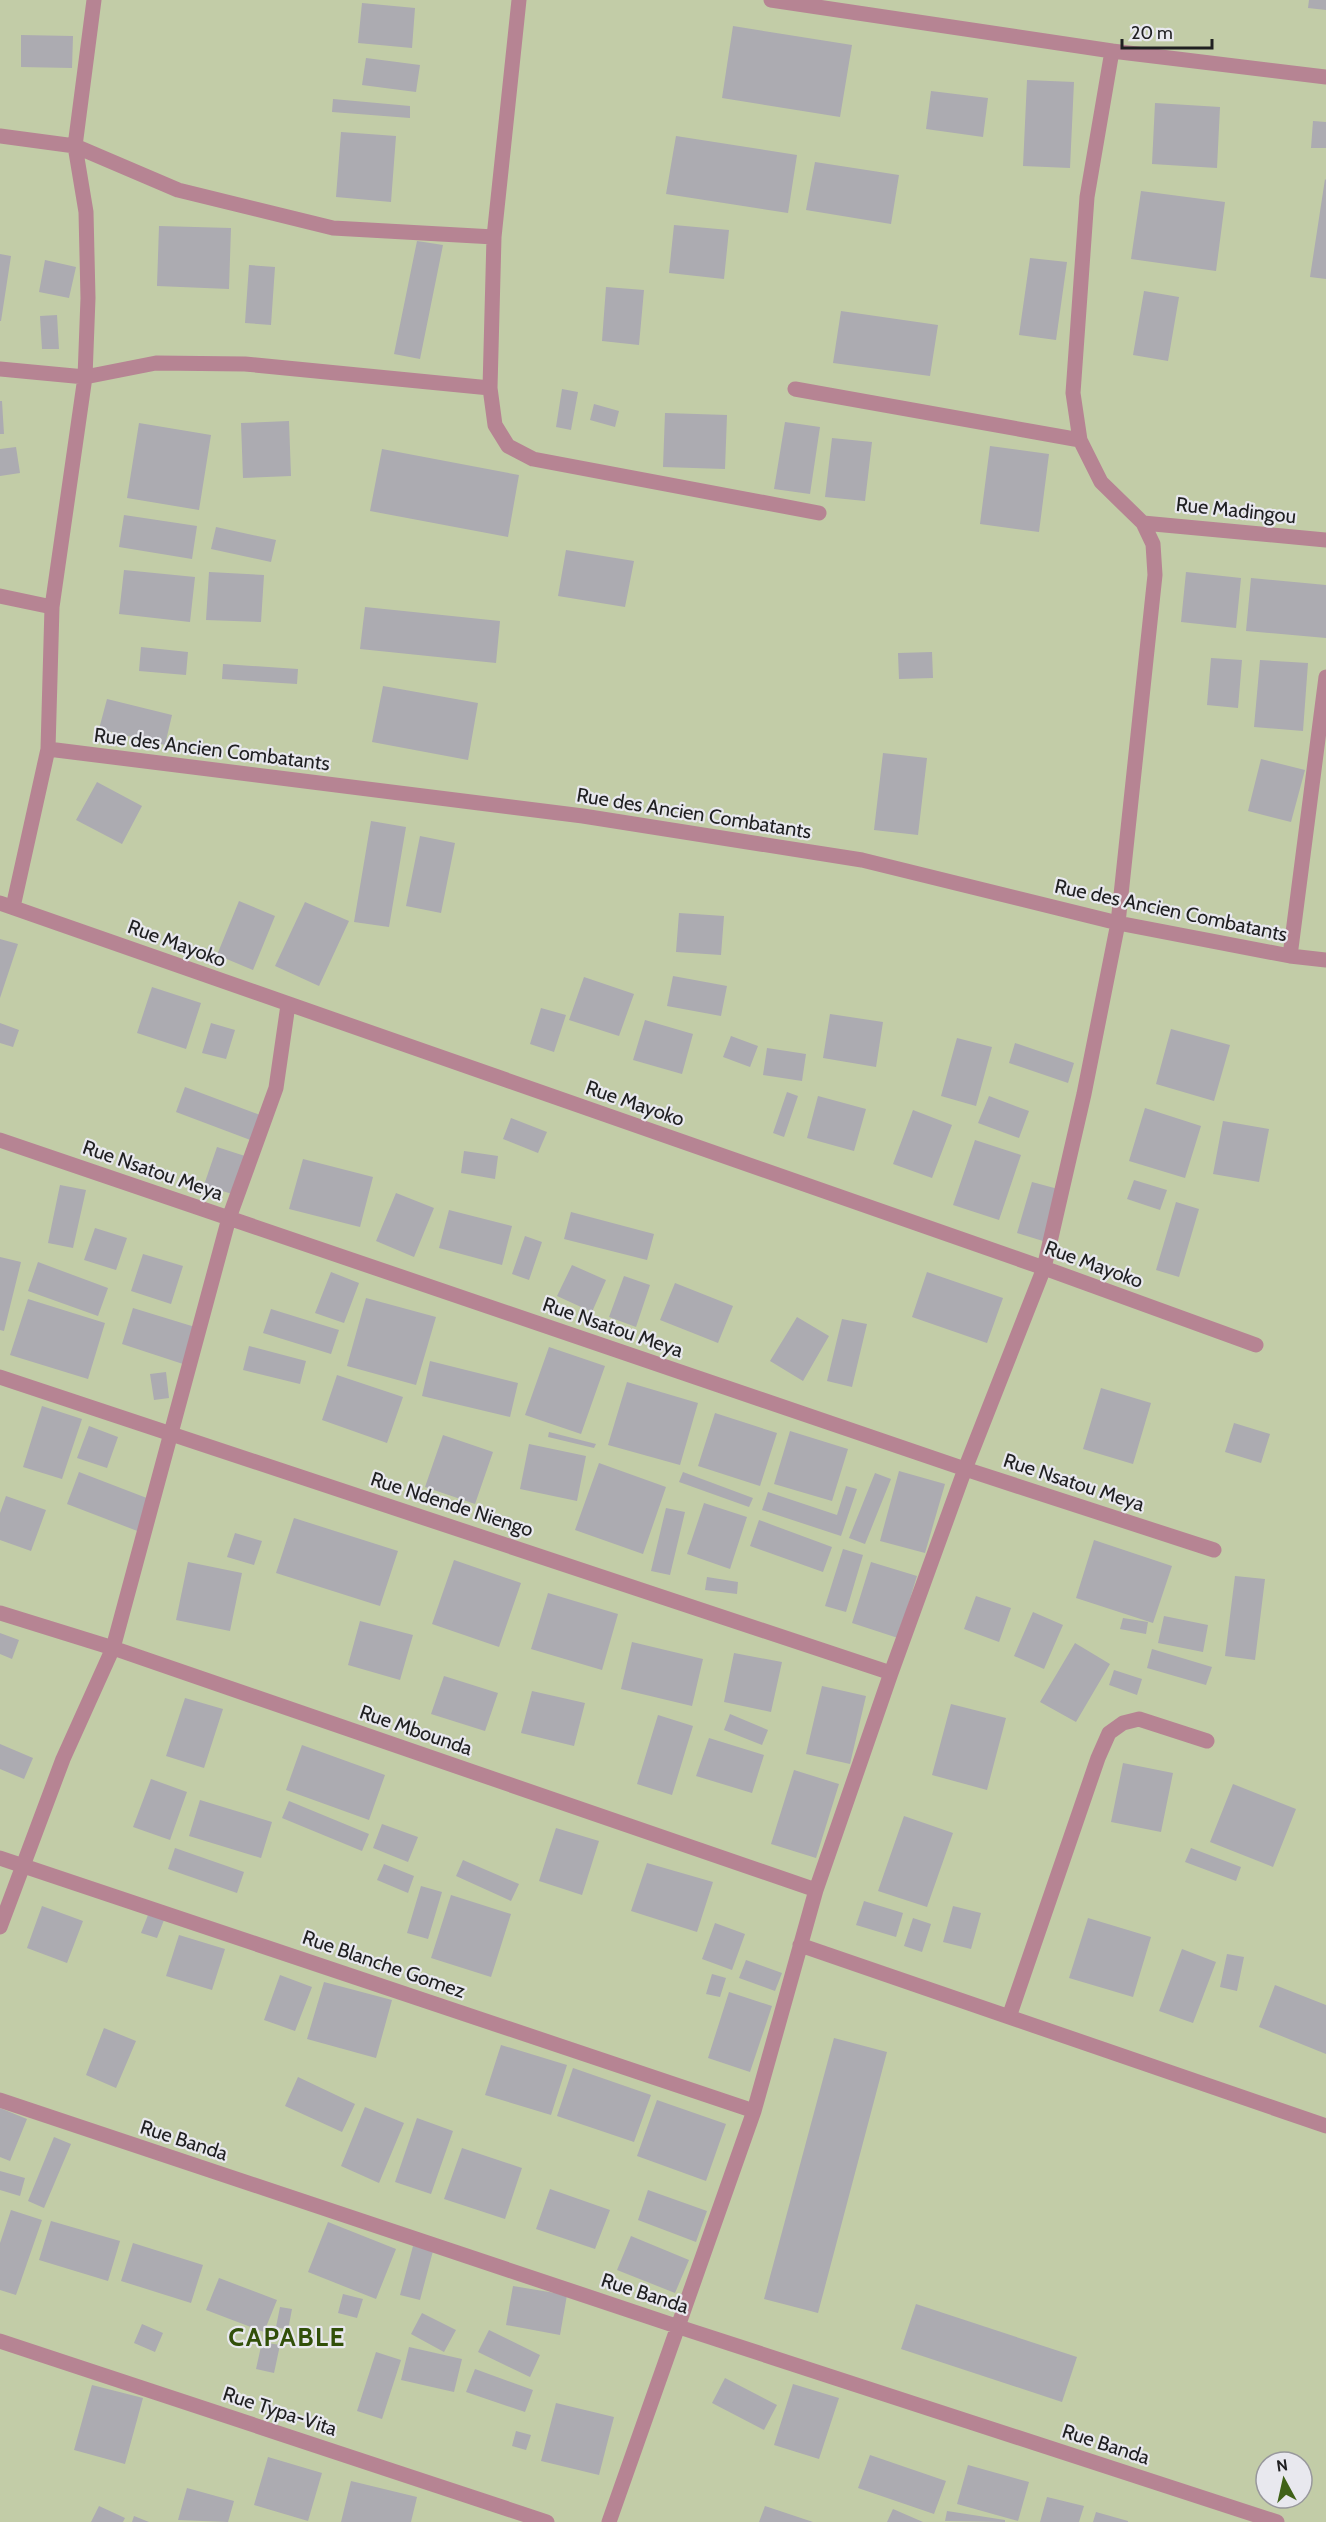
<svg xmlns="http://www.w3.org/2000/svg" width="1326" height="2522" font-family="Cabin,sans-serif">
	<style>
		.green { fill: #c2cca7; fill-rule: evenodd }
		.building { fill: #acabb1 }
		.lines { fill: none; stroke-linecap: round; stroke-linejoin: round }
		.street { stroke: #b68493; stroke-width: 15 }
		.labels { text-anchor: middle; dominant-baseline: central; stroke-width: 4.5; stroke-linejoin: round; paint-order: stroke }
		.street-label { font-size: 20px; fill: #202022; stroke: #e8e8ee }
		.district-label { font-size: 26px; font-weight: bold; letter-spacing: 1.5px; fill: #314f09; stroke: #e8e8ee }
	</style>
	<rect width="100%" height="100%" fill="#e8e8ee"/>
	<path class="green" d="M0,0H1326V2522H0ZM1266,2462H1302V2498H1266Z"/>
	<path class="building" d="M1309,0H1326V10L1308,8Z
		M362,3L415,8L412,48L358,43Z
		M733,26L852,45L840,117L722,98Z
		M21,35L73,36L72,68L21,67Z
		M366,58L420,65L416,92L362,85Z
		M1027,80L1074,82L1070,168L1023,166Z
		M931,91L988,98L983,137L926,129Z
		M333,99L410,106V118L332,112Z
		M1155,103L1220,107L1217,168L1152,164Z
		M1313,121L1326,122V148H1311Z
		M341,132L396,136L391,202L336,197Z
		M676,136L797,155L788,213L666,194Z
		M815,162L899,175L891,224L806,210Z
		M1325,179L1326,180V279L1310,277Z
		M1141,191L1225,202L1216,271L1131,259Z
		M674,225L729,230L724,279L669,273Z
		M159,226L231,228L229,289L157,286Z
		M417,241L443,245L420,359L394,354Z
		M0,254L11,256L1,321H0Z
		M1030,258L1067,262L1056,340L1019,335Z
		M45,260L76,267L69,298L39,292Z
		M249,265L275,267L271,325L245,323Z
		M606,287L644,290L639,345L602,341Z
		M1144,291L1179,297L1168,361L1133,355Z
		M841,311L938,325L930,376L833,363Z
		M57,315L59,349H42L40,316Z
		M562,389L578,392L571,430L556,427Z
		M0,401H2L4,434H0Z
		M594,404L619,411L615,427L590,420Z
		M665,413L727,415L725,469L663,467Z
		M289,421L291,476L243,478L241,423Z
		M785,422L820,427L810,494L774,489Z
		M139,423L211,435L199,510L127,498Z
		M832,438L872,442L865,501L825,497Z
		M990,446L1049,454L1039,532L980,524Z
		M16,447L20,473L0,476V449Z
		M382,449L519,475L508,537L370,511Z
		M124,515L197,526L192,559L119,547Z
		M216,527L276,540L271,562L211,549Z
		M566,550L634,561L625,607L558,596Z
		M124,570L195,577L190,622L119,614Z
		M209,572L264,575L261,622L206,620Z
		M1186,572L1241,578L1236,628L1181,622Z
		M1251,578L1326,585V638L1246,631Z
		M365,607L500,621L496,663L360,649Z
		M141,647L188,652L186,675L139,671Z
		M932,652L933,678L899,679L898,653Z
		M1211,658L1242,660L1238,708L1207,705Z
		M1260,660L1308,663L1303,731L1254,727Z
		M223,664L298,669L297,684L222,679Z
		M383,686L478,703L468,760L372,742Z
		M107,699L172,715L165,745L99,729Z
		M883,753L927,758L918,835L874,830Z
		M1261,759L1305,770L1291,822L1248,811Z
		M97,782L142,806L122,844L76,820Z
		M371,821L406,827L389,927L354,922Z
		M420,836L455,843L441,913L406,906Z
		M239,901L275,916L253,970L217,955Z
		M305,902L349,921L319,986L275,966Z
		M679,913L724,916L721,955L676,952Z
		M0,939L18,944L0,998Z
		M673,976L727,986L721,1016L667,1006Z
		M584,977L634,994L619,1036L569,1020Z
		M152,987L201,1003L186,1049L137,1033Z
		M541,1008L566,1015L554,1052L530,1044Z
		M830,1014L883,1022L876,1067L823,1058Z
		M645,1020L693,1034L682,1074L633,1060Z
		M0,1023L19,1030L13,1047L0,1043Z
		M211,1023L235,1030L226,1059L202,1053Z
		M1171,1029L1230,1045L1214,1101L1156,1084Z
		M731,1036L758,1046L750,1067L723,1057Z
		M957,1038L992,1047L976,1106L941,1096Z
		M1015,1043L1074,1063L1068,1083L1009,1063Z
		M767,1048L806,1054L802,1081L763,1075Z
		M185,1087L263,1116L253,1141L176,1112Z
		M787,1092L798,1096L784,1137L773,1133Z
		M818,1096L866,1109L854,1151L807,1138Z
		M989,1096L1029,1111L1019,1138L978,1123Z
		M1145,1108L1201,1126L1185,1178L1129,1161Z
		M913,1110L952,1125L932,1178L893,1164Z
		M511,1118L547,1132L538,1153L503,1139Z
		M1223,1121L1269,1129L1259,1182L1213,1174Z
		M975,1140L1021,1155L999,1220L953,1205Z
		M217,1147L245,1156L232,1194L204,1185Z
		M464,1151L498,1156L495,1179L461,1173Z
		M303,1159L373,1177L360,1227L289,1209Z
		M1134,1180L1167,1190L1160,1210L1127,1199Z
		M1032,1182L1058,1189L1043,1241L1017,1233Z
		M60,1185L86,1190L73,1248L48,1243Z
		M396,1193L434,1208L414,1257L376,1241Z
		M1176,1202L1199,1209L1179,1277L1156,1270Z
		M449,1210L512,1226L502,1265L439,1248Z
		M571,1212L654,1234L647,1260L564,1239Z
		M95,1228L127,1238L116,1270L84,1260Z
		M525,1236L542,1242L529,1280L512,1274Z
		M143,1254L183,1266L171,1304L131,1291Z
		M0,1257L21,1262L4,1331L0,1330Z
		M38,1262L108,1288L98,1316L28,1291Z
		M572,1265L606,1280L592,1312L557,1296Z
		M331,1272L359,1283L344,1323L315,1313Z
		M927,1272L1003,1298L987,1343L912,1317Z
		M624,1276L650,1285L636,1327L609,1317Z
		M675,1283L733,1306L718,1343L660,1320Z
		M366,1298L436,1317L416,1385L347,1366Z
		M28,1299L105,1323L88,1379L10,1355Z
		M133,1308L195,1327L183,1364L122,1344Z
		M271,1309L339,1330L331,1354L263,1333Z
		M797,1317L829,1336L803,1381L770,1361Z
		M842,1319L867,1324L852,1387L827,1381Z
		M249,1346L306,1361L300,1384L243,1370Z
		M549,1347L605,1366L581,1434L525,1415Z
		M430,1361L518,1383L510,1417L422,1396Z
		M166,1372L169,1398L154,1400L150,1374Z
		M337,1375L403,1397L387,1443L322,1420Z
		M627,1382L698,1403L680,1465L608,1445Z
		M1101,1388L1151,1403L1133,1464L1083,1449Z
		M42,1406L82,1419L62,1479L23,1467Z
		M715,1413L777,1433L760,1486L698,1466Z
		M1234,1423L1270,1434L1261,1463L1225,1452Z
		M89,1426L118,1437L107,1468L77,1458Z
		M790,1431L848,1449L832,1501L774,1484Z
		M549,1432L596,1444L594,1448L548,1437Z
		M443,1435L493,1452L475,1504L425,1487Z
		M529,1444L586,1456L577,1501L520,1489Z
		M599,1463L666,1487L643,1554L575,1530Z
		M899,1471L945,1484L925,1553L880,1541Z
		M79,1472L152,1500L140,1532L67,1504Z
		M683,1472L753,1498L749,1507L679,1482Z
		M875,1473L891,1479L865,1544L849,1538Z
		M846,1486L857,1489L841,1536L762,1510L768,1492L837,1515Z
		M6,1496L46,1510L31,1551L0,1540V1513Z
		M704,1503L747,1517L730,1569L687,1554Z
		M666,1508L685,1512L670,1575L651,1571Z
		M294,1518L398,1551L380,1606L276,1573Z
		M759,1520L832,1547L823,1572L750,1546Z
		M235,1533L262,1541L254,1565L227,1557Z
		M1094,1540L1172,1566L1153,1623L1076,1598Z
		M843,1549L863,1555L846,1612L825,1606Z
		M454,1560L521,1583L499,1647L432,1624Z
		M188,1562L242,1573L230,1631L176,1620Z
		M871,1562L917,1576L898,1638L852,1623Z
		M1235,1576L1265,1579L1255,1660L1225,1656Z
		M707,1577L738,1582L737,1594L705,1590Z
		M548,1593L618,1614L602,1670L531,1649Z
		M976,1596L1011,1608L999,1642L964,1629Z
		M1033,1612L1063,1625L1044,1669L1014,1656Z
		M1164,1616L1208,1625L1203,1652L1158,1643Z
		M1123,1618L1148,1622L1146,1634L1120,1629Z
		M360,1621L413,1635L400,1680L348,1665Z
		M0,1633L19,1640L12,1659L0,1654Z
		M632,1642L703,1659L692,1706L621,1689Z
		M1075,1643L1110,1664L1076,1722L1040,1702Z
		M1152,1649L1212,1667L1206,1685L1147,1668Z
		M734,1653L782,1662L771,1712L724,1702Z
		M1114,1670L1142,1679L1137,1695L1109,1685Z
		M444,1676L498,1693L485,1731L431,1714Z
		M822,1686L866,1696L850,1764L806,1754Z
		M532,1691L585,1703L574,1746L521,1733Z
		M185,1698L223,1709L204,1768L166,1756Z
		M951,1704L1006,1718L987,1790L932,1775Z
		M730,1714L768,1730L762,1745L724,1730Z
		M658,1715L693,1726L672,1795L637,1784Z
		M709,1738L764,1755L752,1793L696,1776Z
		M0,1744L33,1758L24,1779L0,1769Z
		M302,1745L385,1775L369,1820L286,1790Z
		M1123,1763L1173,1773L1161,1832L1111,1822Z
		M794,1770L839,1784L816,1858L771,1844Z
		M151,1779L187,1792L170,1840L133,1827Z
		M1233,1784L1296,1809L1273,1867L1210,1842Z
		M200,1800L272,1822L261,1858L189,1836Z
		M289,1801L369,1834L362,1851L282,1818Z
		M904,1816L953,1833L927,1907L878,1891Z
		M382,1824L418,1837L408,1862L373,1848Z
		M556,1828L599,1841L582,1895L539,1881Z
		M175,1848L244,1872L237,1893L168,1869Z
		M1191,1848L1241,1867L1236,1881L1185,1862Z
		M463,1860L519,1884L511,1901L456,1876Z
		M647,1863L713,1882L697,1932L631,1911Z
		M384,1864L414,1876L408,1893L377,1880Z
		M421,1886L442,1892L428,1939L407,1933Z
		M451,1895L511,1914L491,1977L431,1958Z
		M864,1901L903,1913L896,1937L856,1925Z
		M42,1906L83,1921L67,1963L27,1948Z
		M953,1906L981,1913L971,1949L943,1942Z
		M148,1915L164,1920L157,1938L141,1933Z
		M913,1918L931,1924L922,1952L904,1946Z
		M1088,1918L1151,1937L1133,1997L1069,1978Z
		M715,1923L745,1934L732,1970L702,1959Z
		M179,1935L225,1949L212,1990L166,1976Z
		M1182,1949L1216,1962L1193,2023L1159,2011Z
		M1227,1954L1244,1957L1237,1991L1220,1987Z
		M746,1960L782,1973L775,1991L739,1978Z
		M712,1974L726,1978L720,1997L706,1994Z
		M280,1975L312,1987L295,2031L264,2020Z
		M324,1982L392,2000L376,2058L307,2039Z
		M1275,1985L1326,2005V2054L1259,2027Z
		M729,1992L772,2006L750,2072L708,2058Z
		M104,2028L136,2041L116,2088L86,2075Z
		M834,2038L887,2052L818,2313L764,2299Z
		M501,2045L567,2065L551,2115L485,2095Z
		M573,2068L651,2095L634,2142L557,2116Z
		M298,2077L355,2104L342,2132L285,2106Z
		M657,2100L726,2124L706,2181L637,2156Z
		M365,2107L404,2123L379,2183L341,2166Z
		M0,2108L27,2119L10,2161L0,2157Z
		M417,2118L453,2131L431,2194L395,2182Z
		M54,2137L71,2144L44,2208L28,2201Z
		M462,2148L522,2168L505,2219L444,2199Z
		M0,2171L25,2178L20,2196L0,2190Z
		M550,2189L610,2210L595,2249L536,2229Z
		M648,2190L707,2211L696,2242L638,2220Z
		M11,2210L42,2220L16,2295L0,2290V2243Z
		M51,2221L120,2241L108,2281L39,2260Z
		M328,2222L396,2249L376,2299L308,2272Z
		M631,2236L689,2260L675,2293L617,2270Z
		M133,2243L203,2265L191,2303L121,2281Z
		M413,2246L433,2251L420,2300L400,2295Z
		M219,2278L277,2300L264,2332L206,2310Z
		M513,2286L567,2295L560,2335L506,2325Z
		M343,2294L363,2299L357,2318L338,2313Z
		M916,2304L1077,2357L1062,2402L901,2349Z
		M280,2307L292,2309L288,2330L276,2327Z
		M422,2313L456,2330L444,2352L411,2334Z
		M142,2324L163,2333L155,2352L134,2343Z
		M489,2330L540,2355L530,2377L478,2352Z
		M262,2342L280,2345L274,2373L256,2369Z
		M409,2347L462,2359L454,2392L401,2380Z
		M376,2352L401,2360L382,2419L357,2411Z
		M475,2369L533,2390L525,2412L466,2392Z
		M725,2378L777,2405L764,2430L712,2403Z
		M793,2384L839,2398L819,2459L774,2445Z
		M92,2385L143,2398L125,2464L74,2450Z
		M556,2403L614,2417L599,2475L541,2461Z
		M516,2431L531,2435L526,2450L512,2446Z
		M870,2455L946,2481L934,2514L858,2488Z
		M268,2457L322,2473L308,2521L254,2505Z
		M968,2465L1029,2482L1018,2521L957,2504Z
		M351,2481L417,2497L411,2522H341Z
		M187,2488L234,2501L228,2522L178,2520Z
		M1047,2497L1084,2506L1079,2522H1040Z
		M99,2506L125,2518L123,2522H91Z
		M765,2506L813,2522H759Z
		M893,2509L923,2522H887Z
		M947,2511L1005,2520V2522L945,2521Z
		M1096,2512L1128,2521V2522H1093Z
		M134,2516L149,2522H132Z"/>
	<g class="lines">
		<path class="street" d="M771,0L1112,51L1326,77
			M0,136L75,146L178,190L333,228L494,237
			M0,369L85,377L156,363L245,364L490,388L494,237L519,0
			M490,388L495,425L508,446L533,459L819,513
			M795,389L1080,440
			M1143,523L1326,540
			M0,596L52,607
			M48,749L583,816L862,860L1118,923L1290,956L1326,960
			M0,903L1044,1268L1256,1345
			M13,907L48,749L52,607L85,377L88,298L86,212L75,146L94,0
			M1290,956L1326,677
			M0,1140L965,1469L1214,1550
			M0,1377L891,1673
			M0,1613L113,1648L816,1890
			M0,1858L754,2111
			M0,1927L63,1759L113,1648L229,1218L276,1088L288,1005
			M800,1945L1326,2126
			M1009,2017L1098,1758L1109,1733L1123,1723L1139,1719L1207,1741
			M0,2100L679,2327L1277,2522
			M0,2341L547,2522
			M609,2522L754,2111L816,1890L891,1673L965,1469L1044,1268L1084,1094L1118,923L1155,575L1153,544L1143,523L1101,482L1080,440L1073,393L1087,197L1112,51"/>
	</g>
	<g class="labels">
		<g class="street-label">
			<text transform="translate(1236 510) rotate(6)">Rue Madingou</text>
			<text transform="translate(212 749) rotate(7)">Rue des Ancien Combatants</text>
			<text transform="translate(694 813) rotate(9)">Rue des Ancien Combatants</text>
			<text transform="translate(1171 910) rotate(12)">Rue des Ancien Combatants</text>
			<text transform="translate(177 943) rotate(20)">Rue Mayoko</text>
			<text transform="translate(635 1103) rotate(19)">Rue Mayoko</text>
			<text transform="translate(153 1170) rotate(19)">Rue Nsatou Meya</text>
			<text transform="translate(1094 1264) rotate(20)">Rue Mayoko</text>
			<text transform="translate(613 1327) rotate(19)">Rue Nsatou Meya</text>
			<text transform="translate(1074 1482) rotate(18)">Rue Nsatou Meya</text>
			<text transform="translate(452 1504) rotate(18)">Rue Ndende Niengo</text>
			<text transform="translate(416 1730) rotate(19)">Rue Mbounda</text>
			<text transform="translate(384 1964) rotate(19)">Rue Blanche Gomez</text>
			<text transform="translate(184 2140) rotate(18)">Rue Banda</text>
			<text transform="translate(645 2293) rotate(18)">Rue Banda</text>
			<text transform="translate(280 2411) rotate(18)">Rue Typa-Vita</text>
			<text transform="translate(1106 2444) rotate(18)">Rue Banda</text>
		</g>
		<g class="district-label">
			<text x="287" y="2337">CAPABLE</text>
		</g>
	</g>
	<g transform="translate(1284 2480) rotate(352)"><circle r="28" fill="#e8e8ee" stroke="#98989c" stroke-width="1.5"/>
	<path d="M0-4.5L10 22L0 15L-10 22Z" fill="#406218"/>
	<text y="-9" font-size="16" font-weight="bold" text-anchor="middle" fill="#202022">N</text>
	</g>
	<path d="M1122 39v9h90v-9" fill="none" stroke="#202022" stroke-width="3"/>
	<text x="1131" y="39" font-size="18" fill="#202022" stroke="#e8e8ee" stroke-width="4.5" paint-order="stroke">20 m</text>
</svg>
